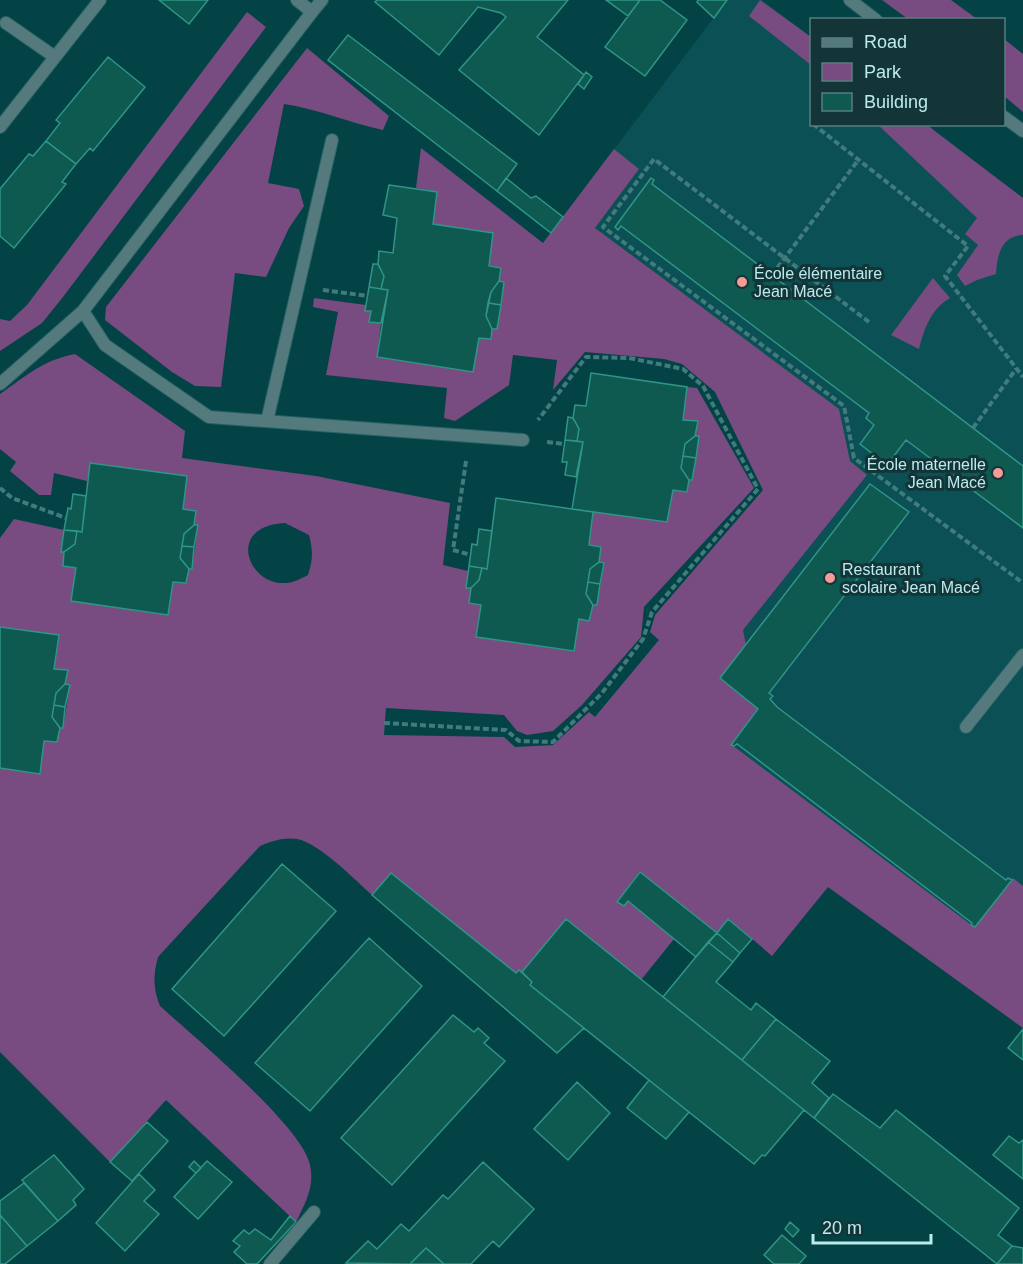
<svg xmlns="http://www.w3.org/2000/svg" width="1023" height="1264" font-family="Helvetica,sans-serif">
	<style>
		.built { fill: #0a5054 }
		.green { fill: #784c80; fill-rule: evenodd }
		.building { fill: #0e5950; stroke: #2f9587; stroke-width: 1.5 }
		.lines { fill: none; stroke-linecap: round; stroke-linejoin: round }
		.lane-casing { stroke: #246063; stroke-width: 14 }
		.street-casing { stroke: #246063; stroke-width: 14 }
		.path { stroke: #427b7e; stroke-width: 4; stroke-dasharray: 6 3; stroke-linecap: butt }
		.lane { stroke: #547a7d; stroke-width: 12 }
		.street { stroke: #547a7d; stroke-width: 12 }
		.poi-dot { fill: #f59b99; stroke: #143537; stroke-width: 2 }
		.labels { text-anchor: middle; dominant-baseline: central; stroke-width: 6; stroke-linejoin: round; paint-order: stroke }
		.poi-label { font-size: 16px; fill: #bcebee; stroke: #143537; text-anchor: start }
	</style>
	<rect width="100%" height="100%" fill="#034245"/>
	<path class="built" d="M727,0H762L811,37L812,124L927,125L1023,198V1028L594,718L770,505L715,392L543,243Z"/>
	<path class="green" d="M760,0L811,37V65L749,16Z
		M882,0H951L977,19H908Z
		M247,12L266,27L63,297L42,323L0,351V319L10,321L27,305Z
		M1004,39L1023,54V112L1004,96Z
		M307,48L389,116L383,130C350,123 318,109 284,104L268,183L299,189L304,206L289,228L266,277L235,273L221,387L195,386L172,372L105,320L106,307Z
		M878,125H927L1023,198V235C1001,236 997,256 996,274L977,280L965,286L957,275L978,245L965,234L977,218Z
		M421,148L543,243L614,149L639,169L595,228L839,409L850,461L867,475L743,630L746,645L720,678L758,709L732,745L974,927L1013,878L1023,886V1028L828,887L772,956L729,919L717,933L639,872L617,902L623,906L628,901L674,939L641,980L566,919L522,972L519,970L516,973L391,873L372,895C354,879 319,843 297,839C284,837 272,841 260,846L158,957C153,976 153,988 160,1006C193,1036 303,1127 310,1165C315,1186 305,1204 296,1222L166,1100L110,1162L0,1052V768L40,774L44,741L57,742L60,728H63L70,685L65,684L67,670L54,669L59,635L0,627V538L14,519L64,530L61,551L64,552L63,566L76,568L71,601L168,615L173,582L186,583L189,569H192L198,526L194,525L196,512L183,509L187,476L91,463L87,481L54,473L51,495H39L10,471L16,462L0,449V394C26,376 43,360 75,354L185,431L182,458L316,476L450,503L443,565L468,571L471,588L469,602L481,605L477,637L573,651L579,619L589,621L593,605H597L604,563L599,562L601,547L589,545L593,512L673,490L687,492L689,480L692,479L699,436H695L698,422L683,420L687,387L697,388L754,488L644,607L641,637L582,705L553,731L527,735L517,731L504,715L386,708L384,735L504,737L515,747L553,745L589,712L595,717L659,640L650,632L655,615L763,490L715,392L682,364L664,359L585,352L553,390L557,360L513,355L509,385L455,421L444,418L447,388L326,375L338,312L313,307L314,298L366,305L371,311L370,322L381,323L377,357L473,371L479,338L490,339L492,329H497L504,282L499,281L501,268L489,266L493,233L433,224L437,192L416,188ZM285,523L309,535C313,550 313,560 308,575C302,578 293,583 286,583C248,586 225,526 285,523Z
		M933,278L950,298C931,309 924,329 919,349L891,335Z"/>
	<path class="building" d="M159,0H208L189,24Z
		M377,0H568L537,37L584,75L539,135L459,70L506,17L501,13L478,7L439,55L375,2Z
		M606,0H640L628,16Z
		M640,0H660L687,20L645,76L605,47Z
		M698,0H727L714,18L697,2Z
		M348,35L517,164L497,191L328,60Z
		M108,57L145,87L93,151L90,148L76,164L46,141L60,123L56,120Z
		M586,72L592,77L584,89L578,84Z
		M46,141L76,164L62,182L66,184L14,248L0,236V189L29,154L33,156Z
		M506,178L531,198L536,196L563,217L551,233L497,191Z
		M651,178L654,180L652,184L1023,466V528L906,440L887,465L860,444L874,425L866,418L869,413L621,226L618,230L615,227Z
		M389,185L437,192L433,224L493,233L489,266L501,268L499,281L491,292L486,316L492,329L491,339L479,338L473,372L377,357L388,290L381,289L384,276L378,264L379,251L393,253L397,218L383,215Z
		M373,264H378L384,276L381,289L369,287Z
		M499,281L504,282L501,305L488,303L491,292Z
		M369,287L388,290L381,323L369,322L371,311H365Z
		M488,303L501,305L497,329H492L486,316Z
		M591,373L687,387L683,420L698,421L695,436L685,444L681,468L689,480L687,492L673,490L667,522L572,509L583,442L577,441L579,429L573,418L575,405L586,406Z
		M568,417L573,418L579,429L577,441L565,440Z
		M695,436H699L696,458L683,456L685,444Z
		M565,440L583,442L576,477L565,475L567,462H562Z
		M683,456L696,458L692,480H689L681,468Z
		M90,463L187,476L183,509L196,511L194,525L184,534L180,558L189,569L186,583L173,582L168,615L71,601L76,568L63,566L64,552L75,544L77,531L82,532Z
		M870,484L909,512L769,693L773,696L770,699L777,707L1006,880L1008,878L1012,880L975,927L971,925L972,923L737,744L734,746L731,745L758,709L720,678Z
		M73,494L86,496L82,532L64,530L68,508L71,509Z
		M496,498L593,512L589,545L601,547L599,562L590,569L586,594L593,605L589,621L579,619L574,651L476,637L481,605L469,603L471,588L479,580L482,568L487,569Z
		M194,525H198L194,547L182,546L184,534Z
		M479,529L492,531L487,569L469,566L472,544L477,545Z
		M64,530L77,531L75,544L64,552H61Z
		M182,546L194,547L192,569H189L180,558Z
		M599,562L604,563L600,584L588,582L590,569Z
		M469,566L482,568L479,580L471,588H466Z
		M588,582L600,584L597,605H593L586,594Z
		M0,627L59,635L54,669L68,670L65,684L56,693L52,717L60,728L57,742L44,741L40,774L0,768Z
		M65,684L70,685L65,707L54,705L56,693Z
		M54,705L65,707L63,728H60L52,717Z
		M282,864L336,911L224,1036L172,989Z
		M640,872L717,933L696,957L628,901L624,906L617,902Z
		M391,873L516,973L519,970L532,982L530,985L584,1028L557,1053L372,895Z
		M566,919L804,1110L765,1156L762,1155L754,1164L530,985L532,982L522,972Z
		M728,919L752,939L740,953L717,933Z
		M717,933L740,953L733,962L708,942Z
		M369,938L422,986L310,1111L255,1063Z
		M708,942L733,962L716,982L751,1010L756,1003L776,1019L742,1060L663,997Z
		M453,1015L474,1032L478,1028L489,1038L484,1043L505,1061L392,1185L341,1138Z
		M776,1019L830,1061L812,1083L829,1098L814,1118L742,1060Z
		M1023,1029V1060L1008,1048Z
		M649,1080L689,1112L666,1139L627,1108Z
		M577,1082L610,1113L568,1160L534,1129Z
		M833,1094L880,1128L896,1110L1019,1208L998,1235L1012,1246L997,1264L814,1118Z
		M147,1122L168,1141L132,1181L110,1162Z
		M1009,1136L1019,1143L1023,1140V1179L993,1155Z
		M54,1155L84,1189L73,1200L76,1205L58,1221L22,1180Z
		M194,1161L201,1168L196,1173L189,1167Z
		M207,1161L232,1182L198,1219L174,1197Z
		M483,1162L534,1209L499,1247L493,1241L471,1264H444L426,1248L410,1264L346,1263L368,1241L377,1249L401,1224L409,1231L443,1195L448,1199Z
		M139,1174L155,1190L144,1201L159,1214L125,1251L96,1223Z
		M24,1183L58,1221L27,1246L0,1215V1201Z
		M0,1215L27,1246L5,1264H0Z
		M290,1216L296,1222L257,1264H247L234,1252L240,1246L233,1241L244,1230L249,1234L255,1229L271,1240Z
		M790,1222L799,1230L793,1237L785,1229Z
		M782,1235L806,1256L799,1264H774L764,1255Z
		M1012,1246L1023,1248V1264H997Z
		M426,1248L444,1264H410Z"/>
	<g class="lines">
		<defs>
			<path id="lane" d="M83,311L105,345L209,417L523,440
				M0,384L83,311L312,12
				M267,421L332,140
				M966,727L1023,655
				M270,1264L314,1212"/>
			<path id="street" d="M297,0L312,12L322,0
				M850,0L876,20
				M6,23L55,57
				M1004,117L1023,131
				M0,127L100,0"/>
		</defs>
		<use href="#lane" class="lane-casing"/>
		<use href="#street" class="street-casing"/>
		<path class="path" d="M813,124L968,246L945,276L1023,377
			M772,275L859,159
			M323,290L368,296
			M869,322L654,159L603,227L844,406L854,458L1023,583
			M973,428L1016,369
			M547,442L564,444
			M466,461L453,550L471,555
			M0,488L12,498L66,518
			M384,723L506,730L519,741L553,742L602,693L643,639L652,612L758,489L703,386L683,369L629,358L586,357L538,420"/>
		<use href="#lane" class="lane"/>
		<use href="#street" class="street"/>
	</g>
	<g class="poi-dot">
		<circle cx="742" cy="282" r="6"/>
		<circle cx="998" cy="473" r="6"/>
		<circle cx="830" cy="578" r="6"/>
	</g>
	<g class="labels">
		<g class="poi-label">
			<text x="754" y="273">École élémentaire<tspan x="754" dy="18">Jean Macé</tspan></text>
			<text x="986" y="464" text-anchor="end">École maternelle<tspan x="986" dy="18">Jean Macé</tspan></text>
			<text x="842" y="569">Restaurant<tspan x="842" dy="18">scolaire Jean Macé</tspan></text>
		</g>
	</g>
	<rect x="810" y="18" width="195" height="108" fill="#143537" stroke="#577e80" stroke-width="1.5"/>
	<rect x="822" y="38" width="30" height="9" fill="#547a7d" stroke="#577e80" stroke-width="1.5"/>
	<text x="864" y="48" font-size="18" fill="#bcebee">Road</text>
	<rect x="822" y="63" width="30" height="18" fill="#784c80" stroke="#577e80" stroke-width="1.5"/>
	<text x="864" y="78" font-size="18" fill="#bcebee">Park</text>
	<rect x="822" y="93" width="30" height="18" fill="#0e5950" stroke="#577e80" stroke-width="1.5"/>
	<text x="864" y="108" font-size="18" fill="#bcebee">Building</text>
	<path d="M813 1234v9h118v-9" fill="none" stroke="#bcebee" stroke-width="3"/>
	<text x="822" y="1234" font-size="18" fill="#bcebee" stroke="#143537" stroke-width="4.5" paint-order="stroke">20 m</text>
</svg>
